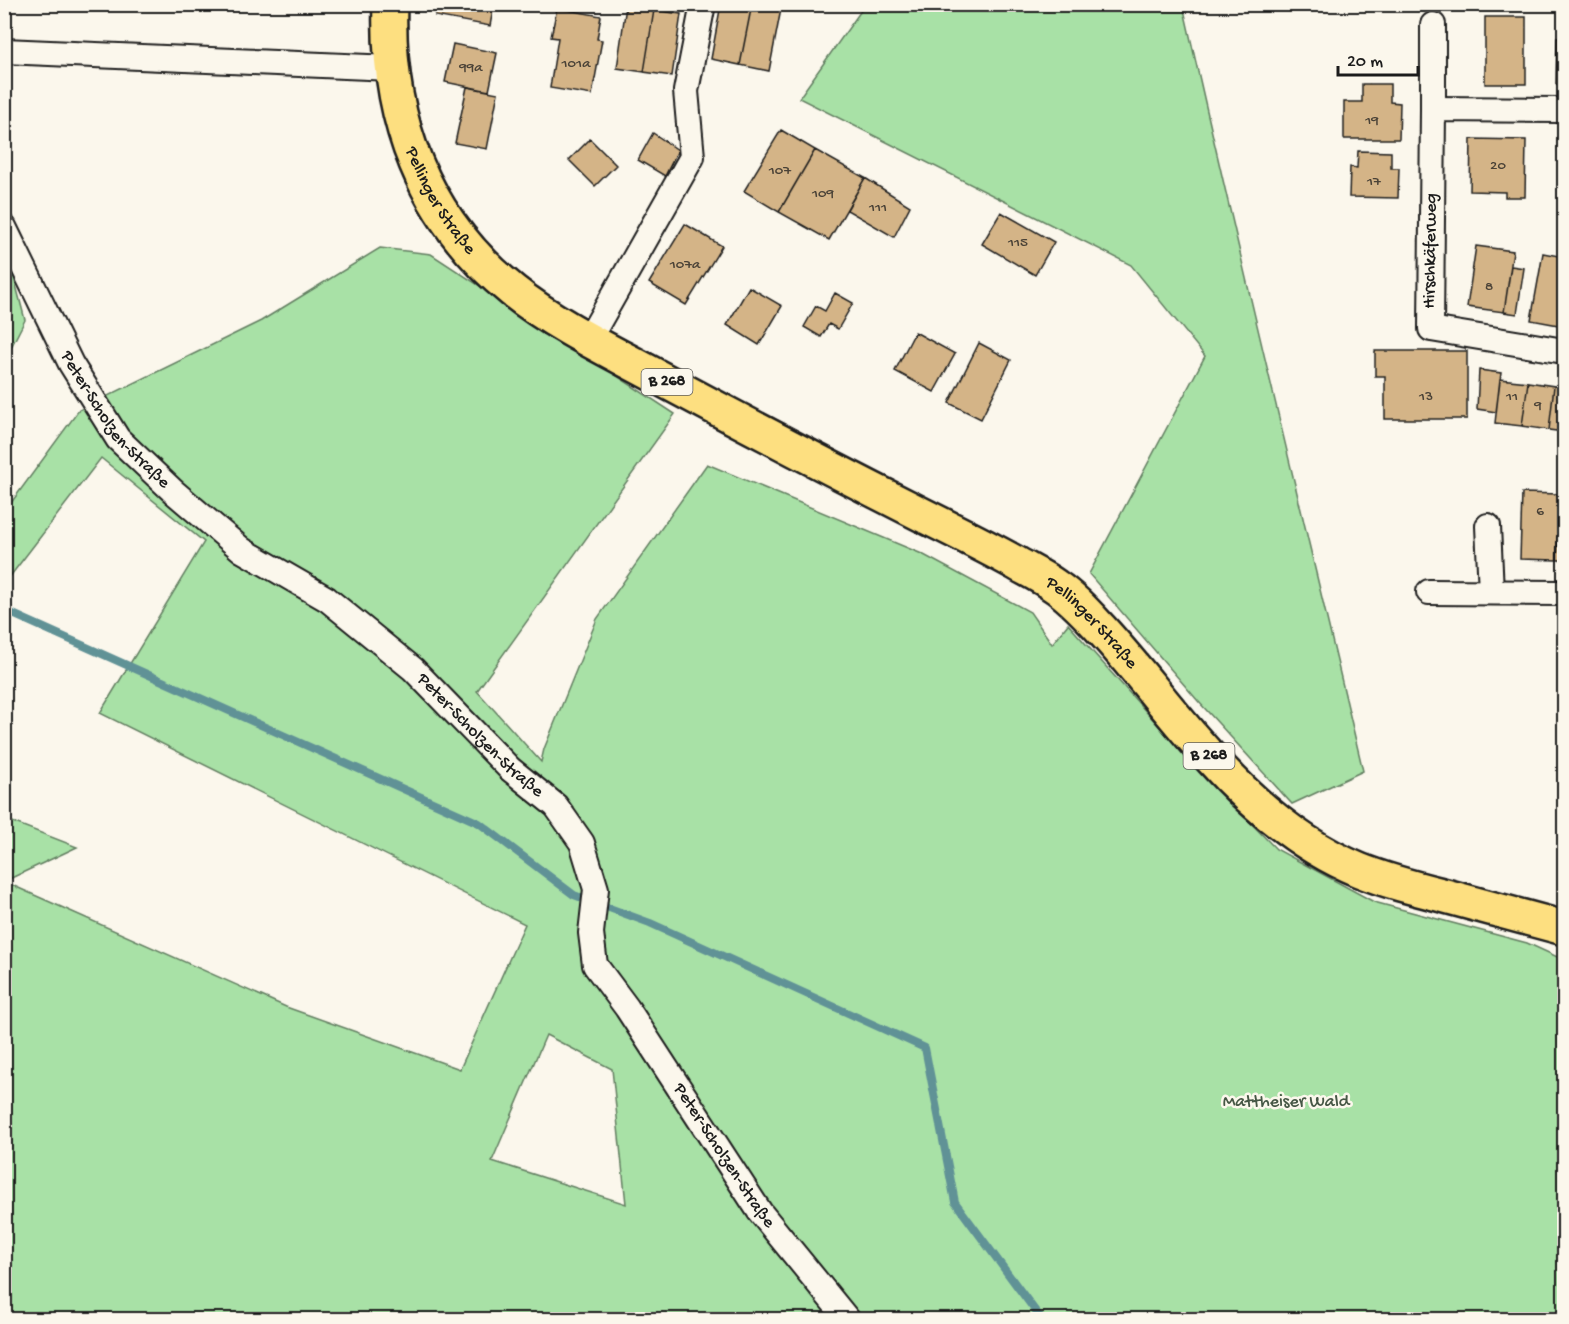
<svg xmlns="http://www.w3.org/2000/svg" width="1569" height="1324" font-family="'Gochi Hand',sans-serif">
	<style>
		.green { fill: #a8e1a6; stroke: #627e61; stroke-width: 1.5; fill-rule: evenodd }
		.lines { fill: none; stroke-linecap: round; stroke-linejoin: round }
		.stream { stroke: #619296; stroke-width: 8 }
		.building { fill: #d4b487; stroke: #1c1c1c; stroke-width: 1.5 }
		.minor-casing { stroke: #1c1c1c; stroke-width: 28 }
		.primary-casing { stroke: #1c1c1c; stroke-width: 38 }
		.minor { stroke: #fbf7ec; stroke-width: 24 }
		.primary { stroke: #fddf80; stroke-width: 33 }
		.labels { text-anchor: middle; dominant-baseline: central; stroke-width: 5; stroke-linejoin: round; paint-order: stroke }
		.number-label { font-size: 15px; fill: #4a4237 }
		.shield { fill: #fbf7ec; stroke: #5f5e5a; stroke-width: 1.5 }
		.shield-label { font-size: 16px; font-weight: bold; fill: #1c1c1c }
		.street-label { font-size: 18px; fill: #1c1c1c; stroke: #fbf7ec }
		.park-label { font-size: 18px; fill: #465745; stroke: #fbf7ec }
	</style>
	<rect width="100%" height="100%" fill="#fbf7ec"/>
	<filter id="ink" filterUnits="userSpaceOnUse"><feTurbulence type="fractalNoise" baseFrequency=".0167" numOctaves="2"/><feDisplacementMap in="SourceGraphic" scale="12" xChannelSelector="R" yChannelSelector="G"/><feConvolveMatrix kernelMatrix="1 2 1 2 8 2 1 2 1" color-interpolation-filters="sRGB"/></filter>
	<g filter="url(#ink)">
		<path class="green" d="M865,5H1183C1240,261 1303,515 1363,771L1292,804L1198,701L1089,574L1205,356L1131,265L799,98Z
			M4,239L25,320L5,359H4Z
			M380,248L431,254L675,414L477,691L541,762L544,749L597,619L707,464L922,554L1030,612L1052,644L1068,624L1182,752L1276,849L1374,902L1527,943L1564,960V1319H5V882L286,1007L460,1069L525,924L100,713L204,542L101,458L5,583V511L79,410L261,321ZM546,1035L612,1069L626,1204L492,1161Z
			M4,819H5L77,847L5,881Z"/>
		<g class="lines">
			<path class="stream" d="M4,610L479,823L574,895L650,923L925,1048L955,1202L1042,1320"/>
		</g>
		<path class="building" d="M444,4H494L490,26L435,16L436,10L443,11Z
			M721,4H752L740,65L711,59Z
			M752,4L781,9L769,71L740,65Z
			M626,6L654,10L644,72L617,68Z
			M557,8L601,16L597,39L602,40L592,95L550,88L558,38L551,37Z
			M654,10L681,14L672,76L644,72Z
			M1485,17H1526V84H1485Z
			M1557,38H1564V85L1556,84Z
			M453,44L497,53L489,91L445,82Z
			M1362,84H1390V102L1400,103L1399,139H1344V102H1362Z
			M467,87L498,93L487,149L455,143Z
			M781,130L815,150L779,212L744,191Z
			M653,133L678,150L665,176L638,160Z
			M590,139L616,165L595,186L569,160Z
			M1471,139L1526,140L1525,197H1505V192L1470,191Z
			M1559,141H1564V211H1559Z
			M815,150L865,178L829,240L779,212Z
			M1358,151L1391,152V168H1399L1398,198L1349,197L1350,167L1357,168Z
			M865,178L910,206L894,237L847,210Z
			M1001,212L1054,242L1035,275L982,244Z
			M685,224L722,246L686,305L649,283Z
			M1476,246L1513,251L1504,312L1467,307Z
			M1543,253L1564,257V326L1531,320Z
			M1511,266L1524,268L1517,314L1504,312Z
			M749,287L782,306L759,345L727,325Z
			M835,293L853,303L838,329L829,324L821,337L804,327L816,306L825,311Z
			M915,332L955,354L934,392L895,371Z
			M979,343L1011,360L981,419L949,403Z
			M1375,351H1467V419H1385V376H1375Z
			M1479,370L1501,373L1496,412L1477,409Z
			M1500,379L1528,382L1522,426L1495,423Z
			M1528,382L1554,386L1549,430L1522,426Z
			M1554,386L1564,387V432L1549,430Z
			M1522,493L1559,494L1557,560L1520,559Z
			M1558,531H1564V560H1557Z"/>
		<g class="lines">
			<defs>
				<g id="minor">
					<path d="M4,51L391,68"/>
					<path d="M1433,109V25"/>
					<path d="M1564,110L1433,109L1431,329L1564,351"/>
					<path id="s1" d="M4,227L71,364L118,439L174,492L242,550L327,599L413,669L510,769L556,806L582,843L596,889L591,933L595,965L627,1008L760,1212L848,1320"/>
					<path d="M589,339L692,157L686,91L703,4"/>
					<path d="M1488,526L1491,592"/>
					<path d="M1429,592L1564,593"/>
				</g>
				<g id="primary">
					<path id="s2" d="M390,4C386,119 423,218 513,291C554,324 610,351 656,376C740,421 824,465 909,508C944,526 980,543 1014,562C1028,570 1043,577 1055,586C1073,598 1087,614 1101,629C1139,670 1171,715 1209,756C1251,803 1300,846 1359,870C1386,881 1414,888 1442,895C1483,906 1524,917 1564,928"/>
				</g>
			</defs>
			<use href="#minor" class="minor-casing"/>
			<use href="#primary" class="primary-casing"/>
			<use href="#minor" class="minor"/>
			<use href="#primary" class="primary"/>
		</g>
	</g>
	<g class="labels">
		<g class="number-label">
			<text x="576" y="64">101a</text>
			<text x="471" y="68">99a</text>
			<text x="1372" y="121">19</text>
			<text x="1498" y="166">20</text>
			<text x="780" y="171">107</text>
			<text x="1374" y="182">17</text>
			<text x="823" y="194">109</text>
			<text x="878" y="208">111</text>
			<text x="1018" y="243">115</text>
			<text x="685" y="265">107a</text>
			<text x="1489" y="287">8</text>
			<text x="1426" y="397">13</text>
			<text x="1512" y="397">11</text>
			<text x="1538" y="406">9</text>
			<text x="1540" y="512">6</text>
		</g>
		<g class="shield">
			<rect x="641.5" y="369" width="51" height="26" rx="4.5"/>
			<rect x="1183.5" y="743" width="51" height="26" rx="4.5"/>
		</g>
		<g class="shield-label">
			<text x="667" y="382">B 268</text>
			<text x="1209" y="756">B 268</text>
		</g>
		<g class="street-label">
			<text stroke="none"><textPath href="#s2" startOffset="207">Pellinger Straße</textPath></text>
			<text transform="translate(1431 251) rotate(-89)">Hirschkäferweg</text>
			<text stroke="none"><textPath href="#s1" startOffset="224">Peter-Scholzen-Straße</textPath></text>
			<text stroke="none"><textPath href="#s2" startOffset="994">Pellinger Straße</textPath></text>
			<text stroke="none"><textPath href="#s1" startOffset="711">Peter-Scholzen-Straße</textPath></text>
			<text stroke="none"><textPath href="#s1" startOffset="1215">Peter-Scholzen-Straße</textPath></text>
		</g>
		<g class="park-label">
			<text x="1286" y="1102">Mattheiser Wald</text>
		</g>
	</g>
	<rect width="1569" height="1324" fill="none" stroke="#fbf7ec" stroke-width="24"/>
	<rect x="12" y="12" width="1545" height="1300" fill="none" stroke="#1c1c1c" stroke-width="2" filter="url(#ink)"/>
	<path d="M1338 66v9h80v-9" fill="none" stroke="#1c1c1c" stroke-width="3"/>
	<text x="1347" y="66" font-size="18" fill="#1c1c1c" stroke="#fbf7ec" stroke-width="4.5" paint-order="stroke">20 m</text>
</svg>
